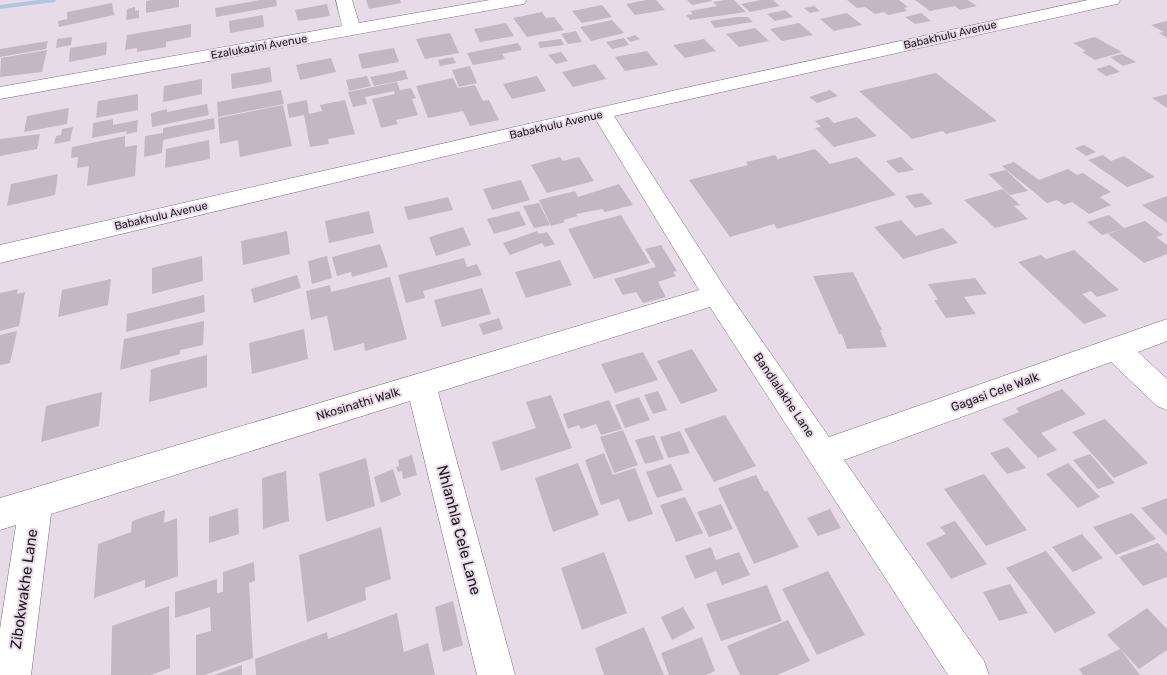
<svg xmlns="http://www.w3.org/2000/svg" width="1167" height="675" font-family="Rubik,sans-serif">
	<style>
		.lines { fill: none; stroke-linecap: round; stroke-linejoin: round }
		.stream { fill: #aec6e0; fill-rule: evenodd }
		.building { fill: #c4b7c4 }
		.minor-casing { stroke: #796e79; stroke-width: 1 }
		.minor { fill: #fff; fill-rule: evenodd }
		.labels { text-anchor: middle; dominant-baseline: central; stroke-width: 4; stroke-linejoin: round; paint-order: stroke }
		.far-street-label { font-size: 11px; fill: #1e191e; stroke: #e8dbe8 }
		.street-label { font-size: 12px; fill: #1e191e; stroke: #e8dbe8 }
		.near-street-label { font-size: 15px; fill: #1e191e; stroke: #e8dbe8 }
	</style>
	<rect width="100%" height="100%" fill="#e8dbe8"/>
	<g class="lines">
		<path class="stream" d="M38,0H57L54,2L0,9V5Z"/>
	</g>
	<path class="building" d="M152,0H179V7L146,13V1Z
		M260,0H276L277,6L216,17L215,8Z
		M366,0H400L401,3L369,9Z
		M646,0H656L665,10L635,15L626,4Z
		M687,0H712V1L692,5Z
		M725,0H734L746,12L690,20L686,15L693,14L690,11L717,6L713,2Z
		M761,0H773L780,6L750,12L741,4Z
		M847,0H899L908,7L904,8L907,11L888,15L884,12L875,14L865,7L857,8Z
		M915,0H968L977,6L960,10L955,6L930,11Z
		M112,3L114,15L59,27L58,21L67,19V12Z
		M327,4L330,16L298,21L295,10Z
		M602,5L612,17L582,23L572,11Z
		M814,6L820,11L810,13L804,8Z
		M135,7V11L139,10V18L126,20L127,9Z
		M785,10L793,17L775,21L767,14Z
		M542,12L546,18L554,17L564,30L527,37L513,18Z
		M847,13L862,25L834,31L820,19Z
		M921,13L931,21L915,24L905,17Z
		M263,15L264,27L230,33L229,21Z
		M737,17H748L753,22L715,28L710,21Z
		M612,20L624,33L591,41L580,27Z
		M1167,21V38L1159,33L1164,32L1151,25Z
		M506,23L514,36L480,42L474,29Z
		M799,23L813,35L782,41L770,29Z
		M191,24V37L166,42V47L137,52V48L125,50L127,35Z
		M755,28L769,41L739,47L726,34Z
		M576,31L582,42L568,44L561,34Z
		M450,33L459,53L425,59L416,39Z
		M635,35L640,39L631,42L626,38Z
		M72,37L71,45L56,48L57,39Z
		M1095,37L1122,52L1095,60L1082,52L1086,51L1073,43Z
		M624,38L629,45L612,49L606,42Z
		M561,39L564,45L540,48L538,42Z
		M704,39L716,51L685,58L673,45Z
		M48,41L46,49L0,57V49Z
		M107,42L106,55L69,62L70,48Z
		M518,43L522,50L502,54L505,59L473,65L467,53Z
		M394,48L399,62L362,69L358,54Z
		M47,50L42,72L0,77L1,58Z
		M647,51L658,65L625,71L615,57Z
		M561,52L568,61L556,64L548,55Z
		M1122,54L1136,62L1123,66L1110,57Z
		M453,57L456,63L440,66L438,60Z
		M331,58L336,72L300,80L296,65Z
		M595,64L606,79L573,87L562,72Z
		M1110,65L1120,72L1106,76L1096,69Z
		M470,66L477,83L459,87L452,70Z
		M270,67L272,82L232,89L231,74Z
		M405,70L408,79L374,86L370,77Z
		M936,73L997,121L946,134L943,131L912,139L859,91Z
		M367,76L371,86L349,91L346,80Z
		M537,76L546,91L512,99L503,84Z
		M453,78L458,88L475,85L483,101L489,100L499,120L470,126L463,111L428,118L416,86Z
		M202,79V94L163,102L164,86Z
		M397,82L400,90L411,88L416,98L412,99L418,115L396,120L398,124L381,128L372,99L395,94L394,91L365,97L367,104L353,107L348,92Z
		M281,90L284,104L218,117L217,102Z
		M830,90L838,96L817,103L809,97Z
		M138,94V110L96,118L98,101Z
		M1167,94V108L1152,98Z
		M307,100L309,114L322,111L320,105L345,100L355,134L328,139L329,144L310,147L304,115L289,118L287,104Z
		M207,104L209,115L152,127L151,113L167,109V112Z
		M283,105L292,146L240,157L238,140L220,144L218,118Z
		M69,108L67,124L24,132L27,116Z
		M828,117L834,123L857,117L877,136L834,147L815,128L821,127L815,121Z
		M214,118L215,129L163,140L162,153L144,157L145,136L163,133V128Z
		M113,119V125L138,120L137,132L126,134L127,131L92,138L93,123Z
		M73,127L70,141L54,144L56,136L61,135L62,129Z
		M40,134L37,149L0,156V139Z
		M125,136V147L137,145L135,176L87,186L89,166L77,168L78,157L71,158L72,147Z
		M209,140L210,159L165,168L166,149Z
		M1084,145L1096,152L1086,156L1075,148Z
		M815,149L830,164L857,157L896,195L777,229L774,224L730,237L689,180L748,165L746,162L775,155L778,159Z
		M1103,155L1111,161L1124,156L1155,177L1127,187L1088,160Z
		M560,157L563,161L579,157L594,181L547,193L531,165Z
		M901,157L914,170L898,173L886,161Z
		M1014,162L1039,180L1068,169L1077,175L1083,173L1111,192L1100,197L1111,205L1089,214L1072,202L1064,205L1057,200L1047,203L1002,166Z
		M1006,170L1028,191L1010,195L988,174Z
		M58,174L55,195L7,206L11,184Z
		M521,180L530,200L492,210L483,189Z
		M619,184L633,205L605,212L602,209L576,214L578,216L563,220L565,222L551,226L539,200L575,191L578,197Z
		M1003,189L1020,205L1014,206L1028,219L995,228L964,200Z
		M922,193L933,204L915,208L905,196Z
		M1167,196V223L1142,205Z
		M448,197L453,210L408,220L404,207Z
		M539,203L550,225L534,228L523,206Z
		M369,211L374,233L329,243L325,221Z
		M519,211L526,225L494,234L487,219Z
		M621,215L650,263L594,279L568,229Z
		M1109,215L1124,228L1145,221L1163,235L1156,237L1167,245V254L1144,263L1108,234L1122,229L1102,235L1087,222Z
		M901,220L916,236L943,228L958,243L903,259L874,227Z
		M463,227L471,245L436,256L429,237Z
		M287,231L290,254L243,265L241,241Z
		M537,231L539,234L547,232L555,244L545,247L542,243L510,255L503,243Z
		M380,244L388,267L352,277L351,272L337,276L332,257Z
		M661,245L677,271L673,272L676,276L658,282L666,297L643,303L636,292L623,295L614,279L656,267L645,249Z
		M1074,250L1119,290L1097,297L1091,291L1082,294L1107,316L1084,324L1018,262L1041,255L1046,259Z
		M202,256L203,281L152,294V268Z
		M327,256L332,278L312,284L308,261Z
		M464,258L467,267L477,264L482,275L423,291L425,298L406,303L398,275Z
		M560,260L572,285L526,298L515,272Z
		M853,272L882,330H880L887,347L847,349L842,334H839L813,276Z
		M297,275L301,288L254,303L251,289Z
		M390,277L407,339L365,351L364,343L334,351L327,316L311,320L306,291L330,285L331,292Z
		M975,278L987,294L964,297L976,314L946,318L934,300H938L928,284Z
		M111,279L108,305L58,317L62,290Z
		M482,288L491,314L442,327L434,300Z
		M18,289L17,294L25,292L19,326L0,331V293Z
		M204,295L205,312L126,332L127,314Z
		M499,318L503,329L483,335L479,324Z
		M204,321L203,345L180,350V354L120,370L124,339Z
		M304,329L308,359L252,374L249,343Z
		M17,331L10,363L0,365V335Z
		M692,349L718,391L681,404L657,361Z
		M643,352L658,380L615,393L601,364Z
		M207,355V387L149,402L151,369Z
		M1062,389L1086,414L1041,433L1057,450L1038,458L1002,419L1019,412L1016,408Z
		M658,391L667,410L653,414L644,395Z
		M102,392L99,426L41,442L46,406Z
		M551,395L572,448L501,471L492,442L536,428L526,402Z
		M639,397L650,420L625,428L615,405Z
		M609,400L622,429L601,435L596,424L581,429L579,425L568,429L563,414Z
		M725,415L756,466L714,482L684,429Z
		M1105,419L1148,463L1114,478L1072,432Z
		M623,430L638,465L614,473L600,437Z
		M680,431L690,453L668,458L660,437Z
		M654,435L664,459L645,464L635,440Z
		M1008,447L1026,468L1007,474L990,453Z
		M604,453L613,475L635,468L653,514L628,522L619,499L601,505L585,460Z
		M1090,454L1115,483L1098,489L1073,460Z
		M412,455L417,475L403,479L402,471L398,472L396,467L399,466L398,460Z
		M366,458L375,506L326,522L319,473Z
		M578,463L599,515L553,532L535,478Z
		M1068,463L1100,497L1078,508L1046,474Z
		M671,464L683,490L657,498L646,472Z
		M393,469L401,495L381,503L374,477Z
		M286,471L289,521L263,529L262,478Z
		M984,474L1027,530L986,546L944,489Z
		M756,475L765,492L767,490L799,547L754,564L718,488Z
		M685,497L703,533L676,542L660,505Z
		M1167,498V536L1141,508Z
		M721,504L733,529L709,537L697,512Z
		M238,508L239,534L209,543V517Z
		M830,509L841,528L818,536L807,518Z
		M165,510L164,523L177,518L178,576L145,588V580L94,598L98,544L131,532L132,521Z
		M1132,513L1156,539L1116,555L1093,527Z
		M955,521L987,564L951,579L926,543L946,534L940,527Z
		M381,527L391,579L365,588L366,600L307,622L299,555Z
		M1082,534L1103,558L1073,572L1052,547Z
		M1158,543L1167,553V577L1143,586L1119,557Z
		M711,547L716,560L739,552L750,575L722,585L716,571L695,579L685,556Z
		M1046,551L1096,613L1055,633L1006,568Z
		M604,552L627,613L582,630L561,568Z
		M254,562L255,581L249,583L253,658L205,675H196V635L211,631L210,607L175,618V592L217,579V593L223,592V572Z
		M828,571L865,635L817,655L782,589Z
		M1010,584L1028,613L999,621L983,592Z
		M767,585L782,621L721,641L706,604Z
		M453,601L463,645L443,652L435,607Z
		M169,606L170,668L151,675H111L112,626Z
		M683,607L695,628L672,640L661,617Z
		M1147,608L1167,629V650L1139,669L1107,635Z
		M397,613L404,652L428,643L435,675H256L255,659L327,632L328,639Z
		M788,620L810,661L777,675H740L727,646Z
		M644,627L664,675H604L595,648Z
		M702,637L715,671L706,675H669L661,653Z
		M1120,649L1140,675H1083L1079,669Z
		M242,665V675H214Z"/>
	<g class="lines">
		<defs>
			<path id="minor" d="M336,0H352L359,23L490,0H526L524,4L518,5L0,99V87L342,26Z
				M1088,0H1120L1118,4L1112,5L614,116L725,288L829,437L1167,319V341L1138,352L1167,379V410L1157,406L1111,362L844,460L984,661L989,675H948L710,307L438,392L515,675H477L410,401L51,514L31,675H0V629L16,525L0,530V498L699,290L596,120L0,263V245L694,86Z"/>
		</defs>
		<use href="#minor" class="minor-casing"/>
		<use href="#minor" class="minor"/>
	</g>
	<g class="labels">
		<g class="far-street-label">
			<text transform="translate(950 35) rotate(-13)">Babakhulu Avenue</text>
			<text transform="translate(259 47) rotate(-10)">Ezalukazini Avenue</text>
			<text transform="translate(556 125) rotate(-13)">Babakhulu Avenue</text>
			<text transform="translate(161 216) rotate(-13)">Babakhulu Avenue</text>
		</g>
		<g class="street-label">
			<text transform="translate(995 392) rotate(-20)">Gagasi Cele Walk</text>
			<text transform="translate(784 395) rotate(56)">Bandlalakhe Lane</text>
			<text transform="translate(358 404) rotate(-17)">Nkosinathi Walk</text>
		</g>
		<g class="near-street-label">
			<text transform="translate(459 530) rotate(75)">Nhlanhla Cele Lane</text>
			<text transform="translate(24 589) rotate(-82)">Zibokwakhe Lane</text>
		</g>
	</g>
</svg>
